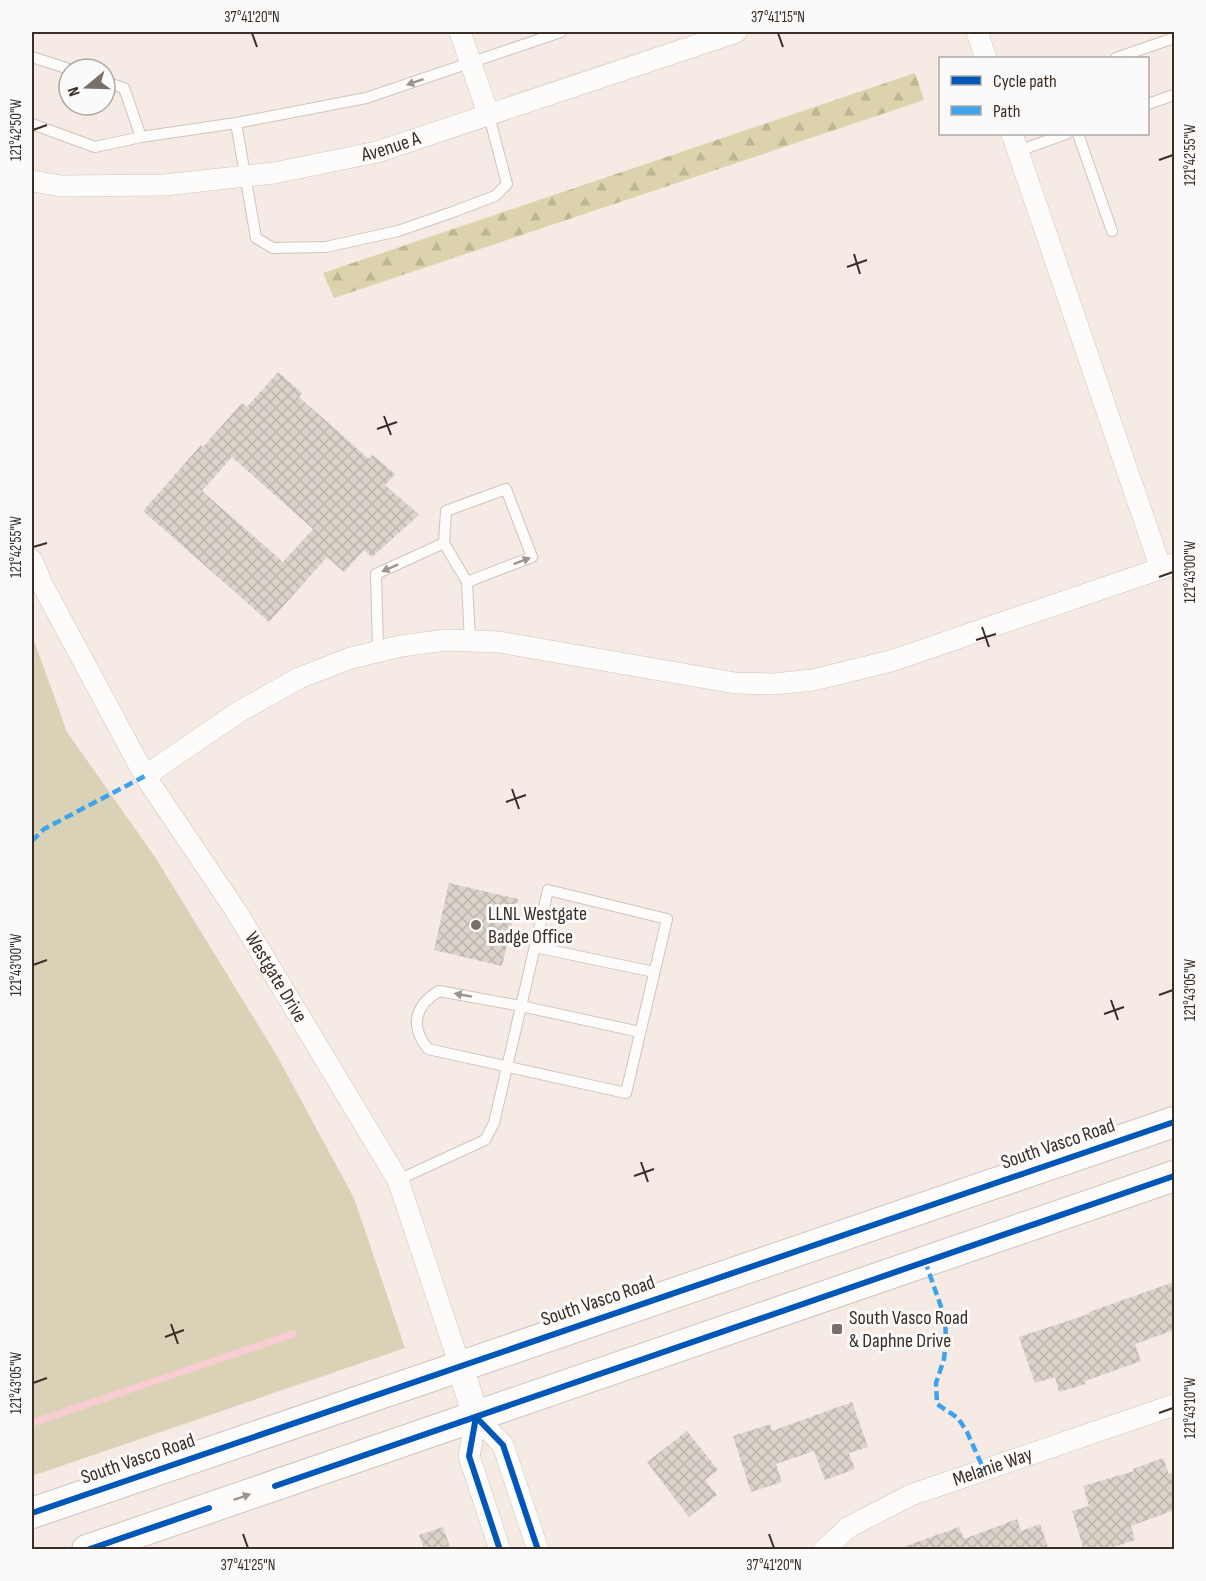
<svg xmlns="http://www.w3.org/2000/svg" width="1206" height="1581" font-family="'Sofia Sans Condensed',sans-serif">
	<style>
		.green { fill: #dad2b7 }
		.forest { fill: url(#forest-firs) }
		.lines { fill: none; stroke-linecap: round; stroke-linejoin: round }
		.stream { stroke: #f8ccd1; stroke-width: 7 }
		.building { fill: url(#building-cross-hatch); fill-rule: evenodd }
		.service-casing { stroke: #cec4be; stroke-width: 12 }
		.minor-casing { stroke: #cec4be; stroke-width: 22 }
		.tertiary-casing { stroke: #cec4be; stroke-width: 27 }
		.secondary-casing { stroke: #cec4be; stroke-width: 32 }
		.service { stroke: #fefcfb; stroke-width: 10 }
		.minor { stroke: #fefcfb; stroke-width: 21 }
		.tertiary { stroke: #fefcfb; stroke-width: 26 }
		.secondary { stroke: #fefcfb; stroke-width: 30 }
		.quiet { stroke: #3fa3eb; stroke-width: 4.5; stroke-dasharray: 9 4.5; stroke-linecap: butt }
		.cycleway-casing { stroke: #fafafa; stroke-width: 10 }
		.cycleway { stroke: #0057b8; stroke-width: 6 }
		.oneway { fill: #9c9590 }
		.ticks { fill: none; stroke: #3a2e26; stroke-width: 2 }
		.poi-dot { fill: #7b7068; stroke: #fafafa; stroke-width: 2 }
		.labels { text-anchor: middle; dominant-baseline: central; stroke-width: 6; stroke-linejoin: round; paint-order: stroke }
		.street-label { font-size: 20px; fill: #3a2e26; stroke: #fafafa }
		.poi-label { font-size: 20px; fill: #3a2e26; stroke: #fafafa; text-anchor: start }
		.neatline { fill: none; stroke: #3a2e26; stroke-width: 2 }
		.ticks-label { font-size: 15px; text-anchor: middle; fill: #3a2e26 }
	</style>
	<defs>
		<pattern id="forest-firs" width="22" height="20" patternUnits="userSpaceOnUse" patternTransform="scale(1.5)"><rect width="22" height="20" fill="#dcd2ab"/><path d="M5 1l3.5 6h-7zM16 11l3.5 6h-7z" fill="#beb593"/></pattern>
		<pattern id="building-cross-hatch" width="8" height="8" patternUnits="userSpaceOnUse" patternTransform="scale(1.5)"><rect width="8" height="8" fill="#dbd2ca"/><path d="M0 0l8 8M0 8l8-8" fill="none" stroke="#bdb5ad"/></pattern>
	</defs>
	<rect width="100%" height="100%" fill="#f5eae4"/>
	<path class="green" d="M32,635L67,732L155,857L276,1054L354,1198L405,1348L32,1476Z"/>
	<path class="forest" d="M915,73L924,100L334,298L323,273Z"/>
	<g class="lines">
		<path class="stream" d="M32,1423L293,1334"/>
	</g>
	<path class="building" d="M278,372L302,393L299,397L369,459L373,455L395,474L385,485L419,515L372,557L364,550L344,572L327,557L269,622L143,511L201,445L203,447L242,403L247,407ZM232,457L313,529L283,562L202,491Z
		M449,883L518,899L502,966L434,950Z
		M1174,1282V1330L1135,1344L1141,1361L1085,1381L1086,1384L1059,1392L1055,1377L1035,1383L1019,1337L1089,1314V1312Z
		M852,1402L868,1447L849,1453L855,1469L825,1480L814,1451L776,1464L782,1482L751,1492L733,1436L770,1424L772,1431Z
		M687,1431L718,1470L705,1480L717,1495L689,1517L647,1462Z
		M1163,1458L1169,1474L1174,1472V1510L1131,1526L1135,1540L1104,1550H1084L1072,1511L1089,1506L1083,1486L1134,1471L1133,1469Z
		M1017,1519L1021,1531L1040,1524L1049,1550H903V1547L959,1527L964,1539Z
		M443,1527L451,1550H425L419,1535Z"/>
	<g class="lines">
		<defs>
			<path id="service" d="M32,57L69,69
				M1116,58L1174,38
				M105,82L124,88L141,137
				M1148,104L1174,95
				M236,123L366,98L561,32
				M32,124L95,147L141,137L236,123L256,238L273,248L326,247L398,231L450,213L495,196L507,184L489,116
				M1078,134L1112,231
				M1018,151L1066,134
				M467,582L532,557L506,489L446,511L444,543L467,582L470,641
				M378,651L376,574L444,543
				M535,947L654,972
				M398,1180L485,1140L494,1123L548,890L667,919C653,977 640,1035 626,1093L428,1049C410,1027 414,1006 439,991L521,1006L640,1032"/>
			<g id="minor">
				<path d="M460,32L489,116"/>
				<path d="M977,32L986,58"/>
				<path d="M1012,134L1161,569"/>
				<path id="s1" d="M32,181L61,186L164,185L274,173L377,152L736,32"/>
				<path id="s2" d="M32,560L43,586L145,776L236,911L398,1180L460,1366"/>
				<path d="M145,776L237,713L299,678L351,658L401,646L446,640L499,642L735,683L774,684L813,680L891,661L1174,564"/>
				<path d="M476,1417L503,1445L538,1550"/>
				<path d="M476,1417L469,1456L500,1550"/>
				<path id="s3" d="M824,1550L849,1527L911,1495L1174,1405"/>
			</g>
			<path id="tertiary" d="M460,1366L476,1417"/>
			<path id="secondary" d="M32,1513L1174,1122
				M87,1550L1174,1176"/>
		</defs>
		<use href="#service" class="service-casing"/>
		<use href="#minor" class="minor-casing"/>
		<use href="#tertiary" class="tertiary-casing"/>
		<use href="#secondary" class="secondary-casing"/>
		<use href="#service" class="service"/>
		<use href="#minor" class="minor"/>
		<use href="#tertiary" class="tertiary"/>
		<use href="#secondary" class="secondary"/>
		<path class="quiet" d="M32,841L44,829L145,776
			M925,1261L945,1318L946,1341L944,1359L936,1383L937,1404L958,1418L967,1432L984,1470"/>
		<defs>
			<path id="cycleway" d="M476,1417L503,1445L538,1550
				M476,1417L469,1456L500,1550
				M275,1486L1174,1176
				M32,1513L1174,1122
				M87,1550L209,1508"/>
		</defs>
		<use href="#cycleway" class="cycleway-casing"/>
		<use href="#cycleway" class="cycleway"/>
	</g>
	<defs><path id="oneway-solid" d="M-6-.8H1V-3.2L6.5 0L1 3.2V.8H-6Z" transform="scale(1.5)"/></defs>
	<g class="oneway">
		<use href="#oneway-solid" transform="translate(415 82) rotate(161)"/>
		<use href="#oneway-solid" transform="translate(522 561) rotate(-21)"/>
		<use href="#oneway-solid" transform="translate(390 568) rotate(156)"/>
		<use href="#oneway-solid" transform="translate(463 995) rotate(-170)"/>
		<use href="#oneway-solid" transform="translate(242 1497) rotate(-19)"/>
	</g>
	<path class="ticks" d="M252,33L257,47M778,33L783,47M33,130L47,125M1159,160L1173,155M854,254L860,274M847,267L867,260M384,416L391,435M377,429L397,422M33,547L47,543M1159,577L1173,572M982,627L989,647M976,640L996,634M512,789L519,809M506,802L526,795M33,965L47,960M1159,995L1173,990M1111,1000L1118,1020M1104,1014L1124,1007M641,1162L648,1182M634,1176L654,1169M171,1324L178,1344M165,1337L184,1330M33,1383L47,1378M1159,1413L1173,1408M243,1534L248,1548M769,1534L774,1548"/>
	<g class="poi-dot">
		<circle cx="476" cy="925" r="6"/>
		<rect x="831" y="1323" width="12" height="12" rx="3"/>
	</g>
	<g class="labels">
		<g class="street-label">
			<text stroke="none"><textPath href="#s1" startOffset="363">Avenue A</textPath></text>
			<text stroke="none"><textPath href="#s2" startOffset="484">Westgate Drive</textPath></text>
			<text transform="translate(1058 1144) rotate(-19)">South Vasco Road</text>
			<text transform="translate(598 1301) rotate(-19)">South Vasco Road</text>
			<text transform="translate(138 1459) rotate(-19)">South Vasco Road</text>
			<text stroke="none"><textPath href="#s3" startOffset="190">Melanie Way</textPath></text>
		</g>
		<g class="poi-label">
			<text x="488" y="914">LLNL Westgate<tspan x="488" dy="23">Badge Office</tspan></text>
			<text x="849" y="1318">South Vasco Road<tspan x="849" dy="23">&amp; Daphne Drive</tspan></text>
		</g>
	</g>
	<rect width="1206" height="1581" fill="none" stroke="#fafafa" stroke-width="66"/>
	<rect x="939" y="57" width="210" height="78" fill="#fafafa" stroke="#ada8a5" stroke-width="1.5"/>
	<rect x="951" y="76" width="30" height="9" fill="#0057b8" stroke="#ada8a5" stroke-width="1.5"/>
	<text x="993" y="87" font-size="18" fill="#3a2e26">Cycle path</text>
	<rect x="951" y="106" width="30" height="9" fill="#3fa3eb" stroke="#ada8a5" stroke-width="1.5"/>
	<text x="993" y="117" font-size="18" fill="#3a2e26">Path</text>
	<g transform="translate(87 87) rotate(251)"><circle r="28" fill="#fafafa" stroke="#ada8a5" stroke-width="1.5"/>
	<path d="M0-4.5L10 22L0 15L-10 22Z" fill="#7b7068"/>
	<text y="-9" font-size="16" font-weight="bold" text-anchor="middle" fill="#3a2e26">N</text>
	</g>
	<rect x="33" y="33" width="1140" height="1515" class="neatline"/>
	<g class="ticks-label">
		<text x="252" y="22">37°41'20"N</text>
		<text x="778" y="22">37°41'15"N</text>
		<text transform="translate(16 130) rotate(-90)" y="5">121°42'50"W</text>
		<text transform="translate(1190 155) rotate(-90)" y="5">121°42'55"W</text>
		<text transform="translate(16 547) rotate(-90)" y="5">121°42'55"W</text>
		<text transform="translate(1190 572) rotate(-90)" y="5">121°43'00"W</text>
		<text transform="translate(16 965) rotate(-90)" y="5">121°43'00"W</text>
		<text transform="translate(1190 990) rotate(-90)" y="5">121°43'05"W</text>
		<text transform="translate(16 1383) rotate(-90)" y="5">121°43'05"W</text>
		<text transform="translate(1190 1408) rotate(-90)" y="5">121°43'10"W</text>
		<text x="248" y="1570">37°41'25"N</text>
		<text x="774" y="1570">37°41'20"N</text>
	</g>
</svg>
